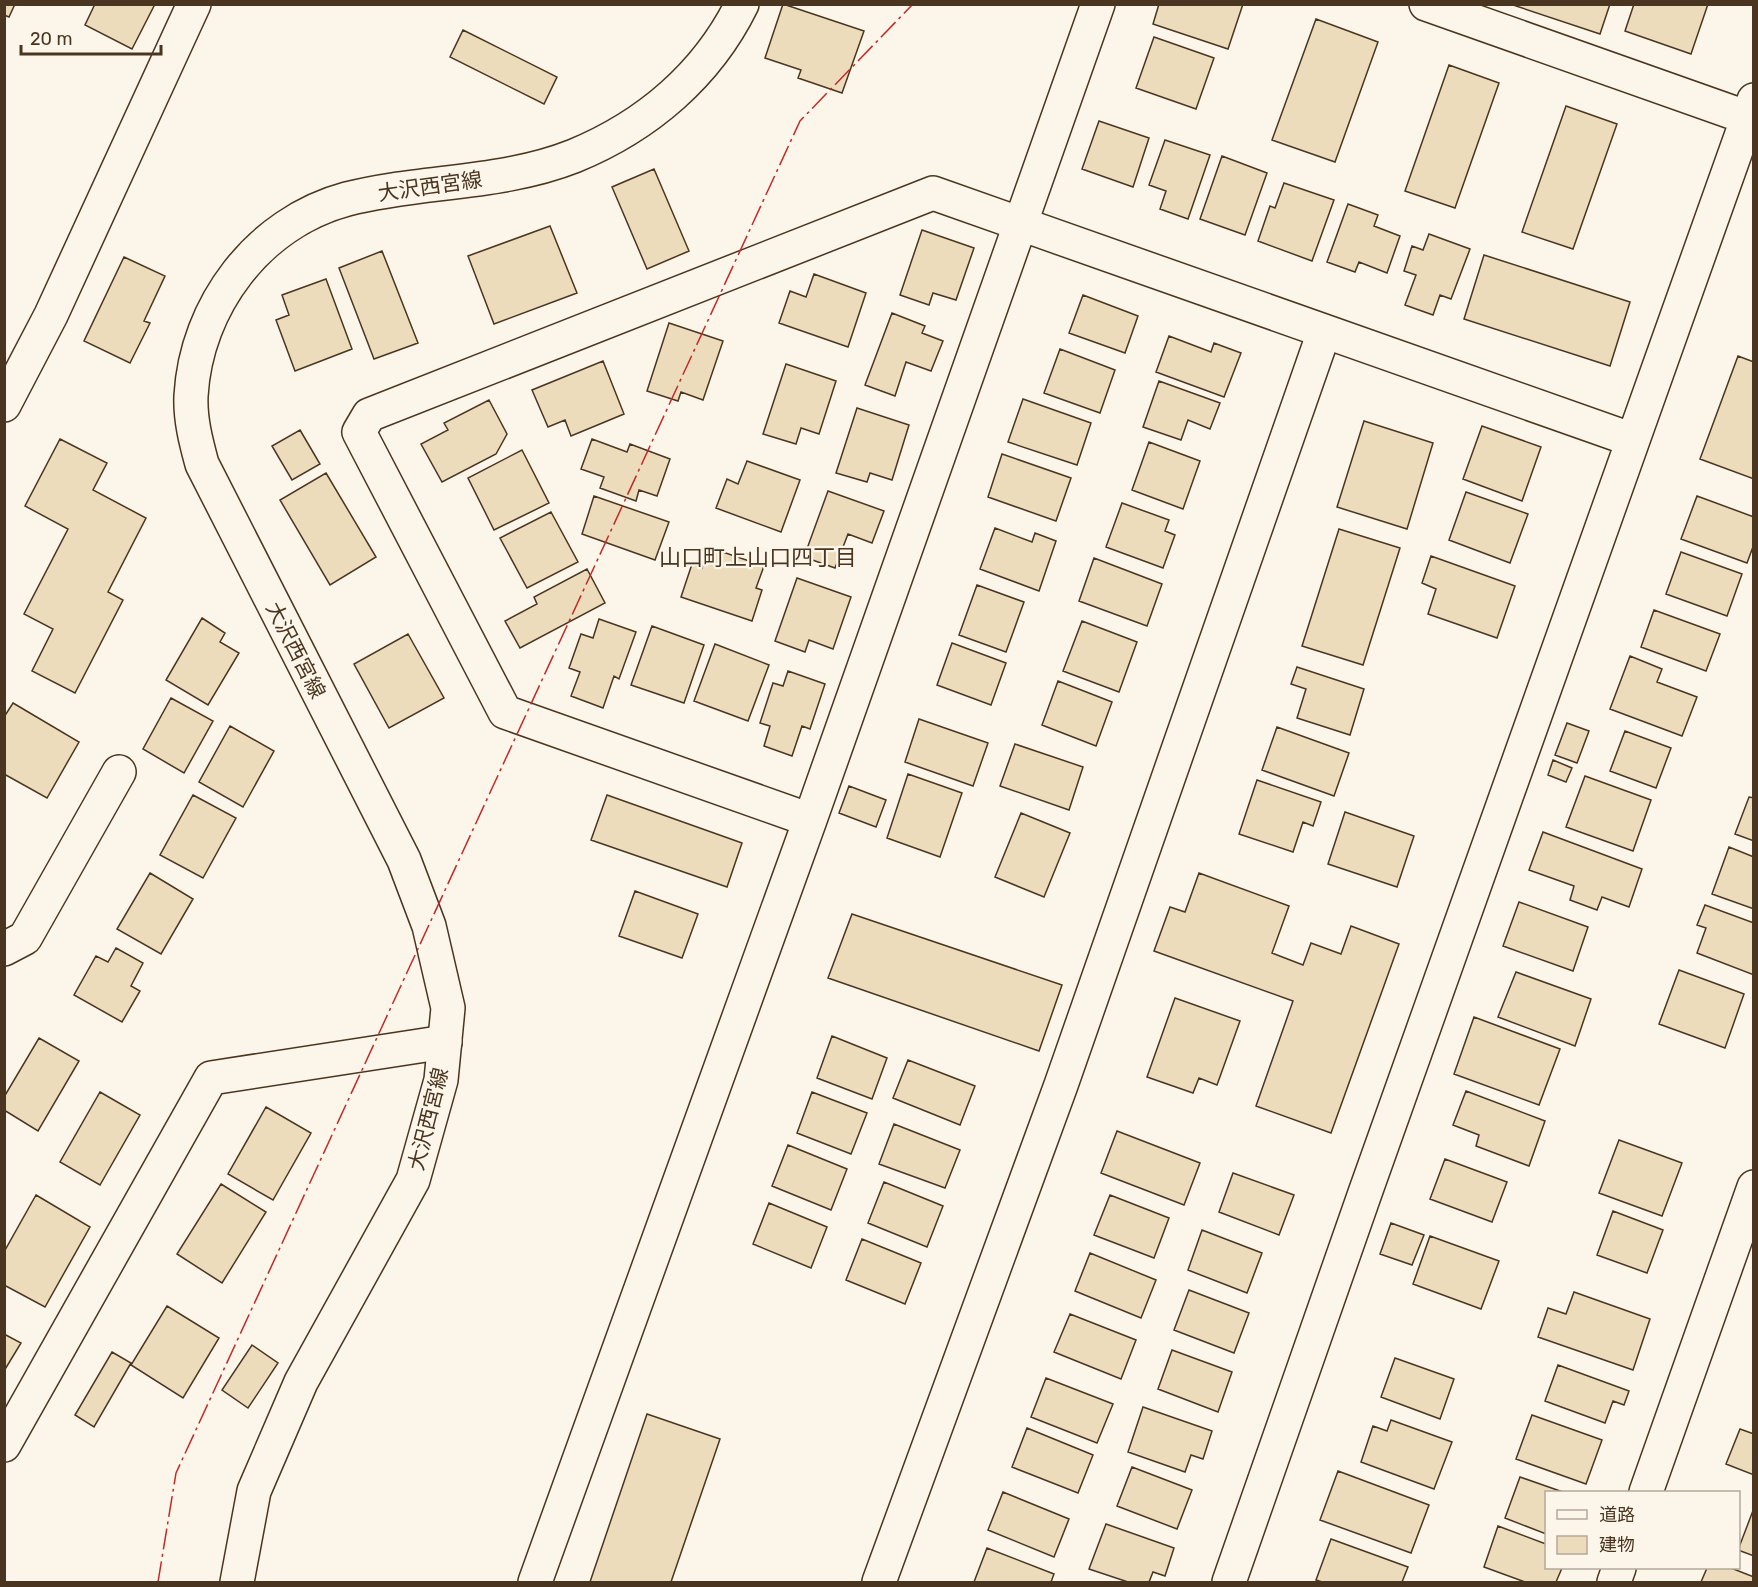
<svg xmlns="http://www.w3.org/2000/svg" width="1758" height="1587" font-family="Rubik,'Noto Sans JP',sans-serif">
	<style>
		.building { fill: #ecdcbc; stroke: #4a3520; stroke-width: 1.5 }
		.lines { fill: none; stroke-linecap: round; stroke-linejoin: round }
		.minor-casing { stroke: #4a3520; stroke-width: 36 }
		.major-casing { stroke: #4a3520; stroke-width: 36 }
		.minor { stroke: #fbf6e9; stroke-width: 33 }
		.major { stroke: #fbf6e9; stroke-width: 33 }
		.power { stroke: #c62828; stroke-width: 1.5; stroke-dasharray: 21 4.5 3 4.5; stroke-linecap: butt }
		.labels { text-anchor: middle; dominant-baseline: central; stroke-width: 4.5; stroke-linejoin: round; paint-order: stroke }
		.street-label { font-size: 21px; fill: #4a3520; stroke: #fbf6e9 }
		.neighbourhood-label { font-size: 22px; fill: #4a3520; stroke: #fbf6e9 }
	</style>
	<rect width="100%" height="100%" fill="#fbf6e9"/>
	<path class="building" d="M4,4H15L9,17L4,15Z
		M95,4H155L132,49L85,25Z
		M783,4L864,31L842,93L798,78L801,70L765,58Z
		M1159,4H1243L1228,49L1153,24Z
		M1510,4H1610L1600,34Z
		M1634,4H1708L1691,54L1625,31Z
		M1316,19L1378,42L1335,162L1272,140Z
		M463,30L557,77L544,104L450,57Z
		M1154,37L1214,58L1196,109L1136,88Z
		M1449,65L1499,83L1455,208L1405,191Z
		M1566,106L1617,124L1573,249L1522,232Z
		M1099,121L1149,138L1133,187L1082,169Z
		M1165,140L1210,155L1188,219L1160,209L1166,191L1149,185Z
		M1222,156L1267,173L1245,235L1200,219Z
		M654,169L689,251L647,269L612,187Z
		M1284,183L1334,200L1312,261L1258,241L1270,206L1275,208Z
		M1348,204L1378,215L1374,226L1400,236L1387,273L1359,262L1355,272L1327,262Z
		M550,226L577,293L494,324L468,256Z
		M922,230L974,248L956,300L933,293L929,305L900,295Z
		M1429,234L1470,249L1451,299L1440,295L1433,315L1405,305L1416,275L1404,271L1412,246L1423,250Z
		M382,251L418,343L374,359L339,268Z
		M1484,255L1630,302L1610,366L1464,319Z
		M124,257L165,276L144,321L150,323L130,363L84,341Z
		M814,274L866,293L848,347L779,323L790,291L806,297Z
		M326,279L352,349L295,371L276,320L289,315L282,295Z
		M1083,295L1138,316L1125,353L1069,333Z
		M892,313L925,326L922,333L943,341L931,371L906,362L895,396L865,385Z
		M669,323L723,341L703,400L681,392L678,401L647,391Z
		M1169,336L1211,352L1214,343L1241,353L1224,397L1156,372Z
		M1060,349L1115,370L1100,413L1044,393Z
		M1738,356L1754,362V479L1700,459Z
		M603,361L624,414L571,436L565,420L548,427L532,390Z
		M786,364L836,381L819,434L801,428L796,444L763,434Z
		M1159,381L1220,403L1210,429L1188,420L1181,440L1143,427Z
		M1023,399L1091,423L1077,465L1008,442Z
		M489,400L507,434L496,454L442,482L421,444L448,430L444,423Z
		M857,408L909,425L892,480L870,473L867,482L836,473Z
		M1364,421L1433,443L1407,529L1337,507Z
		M1482,426L1541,447L1522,501L1463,479Z
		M300,430L320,464L292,480L272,446Z
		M60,439L107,463L93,490L146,518L108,592L123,600L75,693L32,671L53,629L24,614L68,529L25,506Z
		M592,439L627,452L630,444L670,459L657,496L639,490L636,501L600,488L604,477L581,469Z
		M1149,442L1200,461L1183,509L1132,490Z
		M522,450L549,503L494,530L468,478Z
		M1002,454L1071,478L1056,521L988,497Z
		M747,461L800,480L781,532L716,508L727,479L738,484Z
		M326,473L376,557L330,585L280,500Z
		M828,491L884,511L872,543L848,534L835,568L804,557Z
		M1466,492L1528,514L1510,563L1449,540Z
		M594,496L669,522L655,560L582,534Z
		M1697,496L1754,517V544L1747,563L1681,539Z
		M1122,503L1169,520L1165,531L1175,535L1163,568L1106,547Z
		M551,512L578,562L527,588L500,538Z
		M995,528L1032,542L1035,533L1056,541L1039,591L980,569Z
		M1339,529L1400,548L1363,665L1302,646Z
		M708,547L764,566L756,588L762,590L752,621L681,597L692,564L702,568Z
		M1681,552L1742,574L1727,616L1666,594Z
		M1431,556L1515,586L1497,638L1428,614L1436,589L1422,583Z
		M1094,558L1162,584L1147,626L1079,601Z
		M587,569L605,603L520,648L505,621L537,604L534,597Z
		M797,578L851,597L833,649L809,640L805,652L775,641Z
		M977,585L1024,602L1006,652L959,635Z
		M1654,610L1720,634L1706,671L1641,647Z
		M202,618L225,633L220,642L239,653L208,705L166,680Z
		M599,619L636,632L619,679L614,676L603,708L571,696L580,672L569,668L581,634L593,638Z
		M1082,621L1137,642L1119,692L1063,671Z
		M652,626L704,645L684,703L631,685Z
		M408,634L444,698L389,728L354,664Z
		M952,643L1006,663L991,705L937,685Z
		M715,644L769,665L748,721L694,701Z
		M1630,656L1662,669L1657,682L1697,697L1682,736L1610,709Z
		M1297,667L1364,689L1350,735L1297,718L1306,689L1291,684Z
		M788,671L825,684L810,729L802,726L792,756L764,746L770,726L760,723L773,683L783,686Z
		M1058,681L1112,702L1096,746L1042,725Z
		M171,698L213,721L184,773L143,749Z
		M13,703L79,742L47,798L4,774V717Z
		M919,719L988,743L973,786L905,762Z
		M1567,723L1589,731L1577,763L1555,755Z
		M230,726L274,751L243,807L199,782Z
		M1277,727L1349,753L1334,796L1262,770Z
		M1625,731L1671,748L1656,788L1610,771Z
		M1015,744L1083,767L1069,810L1000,786Z
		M1553,760L1572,768L1566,782L1548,775Z
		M908,774L962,793L940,857L887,838Z
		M1585,776L1651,800L1633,851L1566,827Z
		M1257,780L1321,802L1313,826L1303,822L1293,852L1239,834Z
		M849,786L886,800L876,827L839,813Z
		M193,795L236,818L203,878L160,855Z
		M607,795L742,843L727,887L591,840Z
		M1749,797L1754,798V841L1735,834Z
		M1345,812L1414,836L1397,887L1328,864Z
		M1021,813L1070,833L1044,897L995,877Z
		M1543,832L1642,869L1629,907L1602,897L1597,910L1570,900L1574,886L1529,870Z
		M1729,847L1754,857V909L1712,894Z
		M150,873L193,899L161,954L117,929Z
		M1199,873L1289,906L1272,953L1303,965L1311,943L1341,954L1351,926L1399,944L1331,1133L1256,1106L1293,1001L1154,951L1170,907L1185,912Z
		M635,891L698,914L682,958L619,936Z
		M1519,902L1588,927L1573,971L1503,946Z
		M1705,905L1754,923V975L1697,953L1706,928L1697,925Z
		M852,914L1062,985L1039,1051L828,978Z
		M116,948L143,963L131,986L140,991L122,1022L74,995L96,956L108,962Z
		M1679,970L1744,994L1725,1048L1659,1024Z
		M1516,972L1591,999L1575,1046L1498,1017Z
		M1175,998L1240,1021L1217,1085L1199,1078L1193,1093L1147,1077Z
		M1474,1017L1560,1049L1539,1105L1454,1074Z
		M832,1036L887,1058L872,1099L817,1078Z
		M39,1038L79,1061L38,1131L4,1110V1097Z
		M908,1060L975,1086L960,1125L893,1098Z
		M1466,1091L1545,1121L1529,1166L1476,1146L1479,1135L1453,1125Z
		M100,1092L140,1115L100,1185L60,1162Z
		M812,1092L867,1113L851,1154L797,1133Z
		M266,1107L311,1133L273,1200L228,1174Z
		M894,1124L960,1150L945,1188L879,1164Z
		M1117,1131L1200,1163L1184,1205L1101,1173Z
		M1619,1140L1682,1163L1662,1216L1599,1193Z
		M788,1145L847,1169L831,1210L772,1186Z
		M1445,1159L1507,1182L1492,1222L1430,1199Z
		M1233,1173L1294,1195L1279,1235L1219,1212Z
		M884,1182L943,1206L927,1247L868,1223Z
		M221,1184L266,1212L222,1283L177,1254Z
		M36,1195L90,1227L45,1307L4,1285V1252Z
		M1110,1195L1169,1218L1154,1258L1094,1235Z
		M769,1203L827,1227L811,1268L753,1244Z
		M1613,1211L1663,1230L1647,1273L1597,1255Z
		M1391,1223L1424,1235L1412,1265L1380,1254Z
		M1202,1230L1262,1253L1247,1293L1188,1270Z
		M1430,1236L1499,1261L1481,1309L1413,1284Z
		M862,1239L921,1263L905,1304L846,1280Z
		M1090,1253L1156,1280L1141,1318L1075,1291Z
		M1189,1290L1249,1313L1234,1353L1174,1330Z
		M1574,1292L1650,1319L1633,1370L1538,1337L1548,1308L1566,1314Z
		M167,1306L219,1338L183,1398L131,1365Z
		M1070,1314L1136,1340L1121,1379L1054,1352Z
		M4,1334L21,1343L4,1371Z
		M252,1345L278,1363L248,1408L222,1390Z
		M1172,1350L1232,1372L1218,1412L1158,1389Z
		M112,1352L131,1363L94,1427L75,1415Z
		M1395,1358L1454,1379L1440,1419L1381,1397Z
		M1558,1365L1629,1391L1624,1405L1613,1401L1605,1423L1545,1401Z
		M1046,1378L1113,1404L1097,1443L1031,1417Z
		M1143,1407L1212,1431L1203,1459L1191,1455L1185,1472L1128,1452Z
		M647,1414L720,1439L671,1582H590Z
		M1532,1415L1602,1440L1586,1484L1516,1459Z
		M1391,1420L1452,1442L1434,1489L1361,1462L1373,1426L1387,1431Z
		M1027,1428L1093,1455L1078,1493L1012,1467Z
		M1740,1429L1754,1434V1475L1726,1464Z
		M1132,1467L1192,1490L1177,1529L1117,1506Z
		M1338,1471L1429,1505L1411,1553L1320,1520Z
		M1520,1477L1563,1492H1546V1534L1505,1518Z
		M1003,1492L1069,1519L1054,1557L988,1530Z
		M1754,1508V1556L1738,1550Z
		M1106,1524L1174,1548L1165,1576L1153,1572L1149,1582H1128L1089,1569Z
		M1498,1526L1546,1544V1568H1562L1556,1582H1525L1484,1567Z
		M1331,1539L1408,1567L1402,1582H1322L1316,1580Z
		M987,1548L1054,1574L1051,1582H974Z
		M1707,1568H1731L1754,1577V1582H1701Z"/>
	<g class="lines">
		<defs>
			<path id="minor" d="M1426,4L1754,120
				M4,405L51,315L194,4
				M810,820L505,712L359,432L369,415L933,193L1633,440
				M4,949L25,938L119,772
				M4,1445L211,1078L445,1042
				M1646,1492L1754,1187
				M535,1582L810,820L1098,4
				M879,1582L1061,1085L1324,332
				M1229,1582L1365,1193L1754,100
				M1614,1582L1619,1568"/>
			<path id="major" d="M237,1582L254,1491L301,1382L413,1180L441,1080L448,1008L429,926L404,860L202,464C196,442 190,419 191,396C196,306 258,223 347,199C421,180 501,185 574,156C647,126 707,75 742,4"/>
		</defs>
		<use href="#minor" class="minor-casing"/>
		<use href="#major" class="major-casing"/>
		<use href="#minor" class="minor"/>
		<use href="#major" class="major"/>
		<path class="power" d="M158,1582L176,1473L800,121L913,4"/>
	</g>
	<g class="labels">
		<g class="street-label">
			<text transform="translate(430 186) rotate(-8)">大沢西宮線</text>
			<text transform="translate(296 650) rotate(63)">大沢西宮線</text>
			<text transform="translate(428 1119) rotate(-76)">大沢西宮線</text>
		</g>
		<g class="neighbourhood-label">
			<text x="758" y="557">山口町上山口四丁目</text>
		</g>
	</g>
	<rect width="1758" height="1587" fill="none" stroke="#4a3520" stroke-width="12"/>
	<rect x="1545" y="1491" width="195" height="78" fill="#fbf6e9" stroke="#b4a999" stroke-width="1.5"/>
	<rect x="1557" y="1510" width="30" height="9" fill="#fbf6e9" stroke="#b4a999" stroke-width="1.5"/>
	<text x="1599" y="1521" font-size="18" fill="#4a3520">道路</text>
	<rect x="1557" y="1536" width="30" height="18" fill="#ecdcbc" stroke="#b4a999" stroke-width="1.5"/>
	<text x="1599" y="1551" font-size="18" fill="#4a3520">建物</text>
	<path d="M21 45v9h140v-9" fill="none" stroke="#4a3520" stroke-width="3"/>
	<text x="30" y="45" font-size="18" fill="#4a3520" stroke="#fbf6e9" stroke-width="4.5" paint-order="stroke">20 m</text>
</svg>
